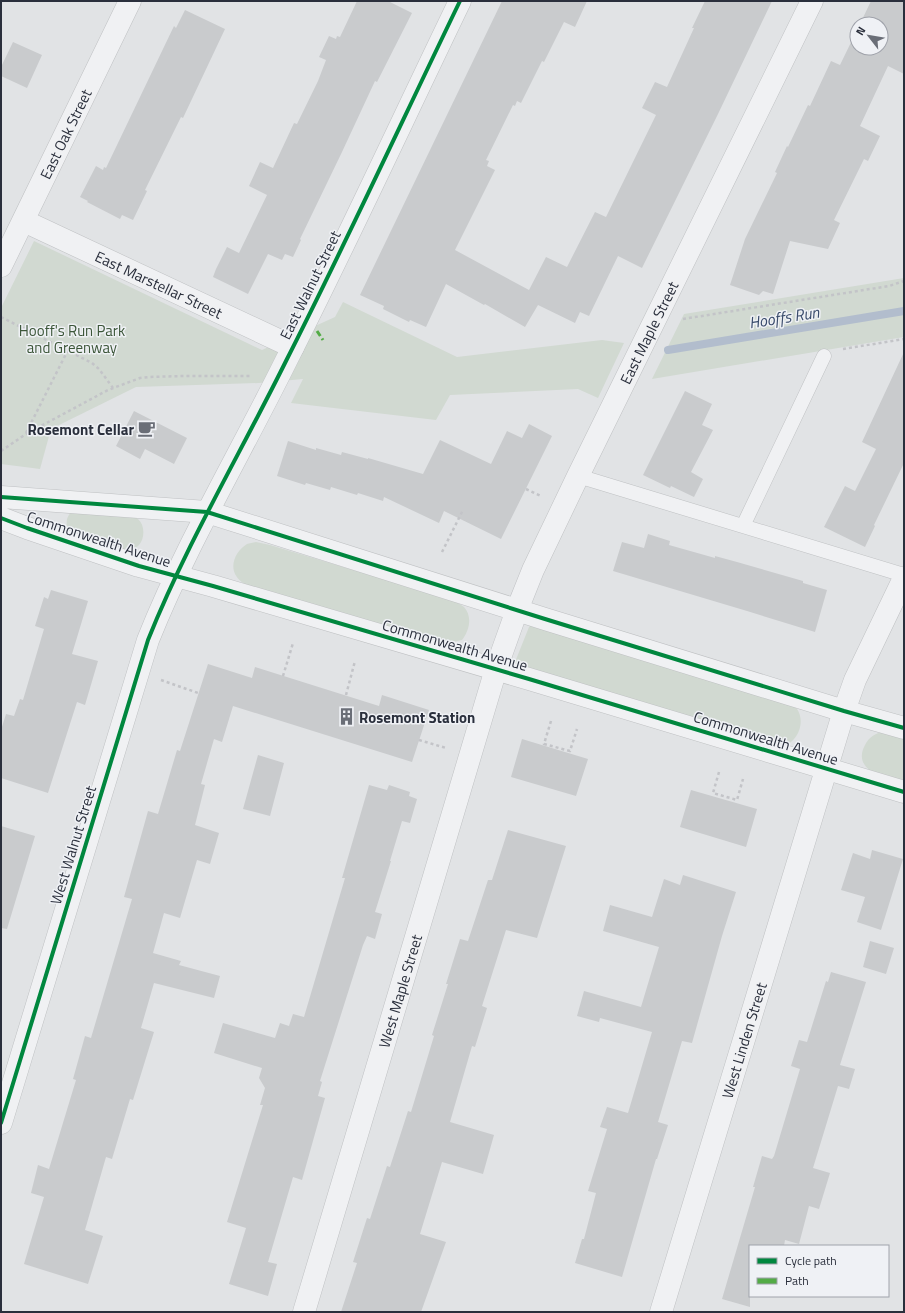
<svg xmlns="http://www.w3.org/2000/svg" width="905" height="1313" font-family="'Titillium Web',sans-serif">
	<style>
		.green { fill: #d1d9d1 }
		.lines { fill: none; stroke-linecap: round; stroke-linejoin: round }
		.stream { stroke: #b2bdcd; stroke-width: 8 }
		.building { fill: #c9cbcd }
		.service-casing { stroke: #bfc1c3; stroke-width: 15 }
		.minor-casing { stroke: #bfc1c3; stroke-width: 23 }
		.tertiary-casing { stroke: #bfc1c3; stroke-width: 23 }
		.path { stroke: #c3c4c8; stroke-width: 2.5; stroke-dasharray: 3 3; stroke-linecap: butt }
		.service { stroke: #f0f1f3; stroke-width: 14 }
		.minor { stroke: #f0f1f3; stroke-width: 22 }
		.tertiary { stroke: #f0f1f3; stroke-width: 22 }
		.quiet { stroke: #53ab46; stroke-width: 3; stroke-dasharray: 6 3; stroke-linecap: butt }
		.cycleway-casing { stroke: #eff1f5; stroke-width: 6 }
		.cycleway { stroke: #00873e; stroke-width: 4 }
		.labels { text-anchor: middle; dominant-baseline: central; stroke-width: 3; stroke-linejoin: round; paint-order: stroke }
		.street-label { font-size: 15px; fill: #2a2f3c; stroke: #eff1f5 }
		.park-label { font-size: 15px; fill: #3c5639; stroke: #eff1f5 }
		.poi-label { font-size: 15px; font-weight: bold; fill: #2a2f3c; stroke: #eff1f5; text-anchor: end }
		.water-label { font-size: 16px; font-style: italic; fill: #394b6b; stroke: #eff1f5 }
	</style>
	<rect width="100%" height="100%" fill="#e1e3e5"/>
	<path class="green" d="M34,241L262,350L335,317L343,302L457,357L602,340L624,343L598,398L578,389L450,395L436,420L291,403L303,379L259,383L136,387L51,429L40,469L1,464V308Z
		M904,278V337L652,379L684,314Z
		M74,510L129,516C132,517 136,517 138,519C145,525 145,538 139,545C136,549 130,549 124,549L73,534L67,528C66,520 67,515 74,510Z
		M256,542L270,545L446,598C452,600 459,603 464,607C473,617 469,631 462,640L443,644L249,587C243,583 238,580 235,574C230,563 237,550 247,544C249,543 253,543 256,542Z
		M531,625L793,705C805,714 802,733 791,742C788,744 784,744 781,745L516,666L515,662L529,627Z
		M884,732L904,737V785C887,779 851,771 865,745C869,737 875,733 884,732Z"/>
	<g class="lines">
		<path class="stream" d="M668,350L904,311"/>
	</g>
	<path class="building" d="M357,1H388L412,13L377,82L375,81L342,152L300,239L301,240L293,257L285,254L282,260L268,254L248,294L213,277L216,269L227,247L239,253L267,195L249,186L260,162L273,168L294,123L297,124L318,81L326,60L319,57L329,36L336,39L337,36L340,37Z
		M502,1H587L575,27L564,22L544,62L542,61L521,103L517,101L515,106L513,105L486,160L489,161L487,166L495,170L455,250L529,290L546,257L567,267L595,212L606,217L656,115L642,108L655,82L667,87L694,28H692L705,1H772L718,114L642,268L618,256L589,316L580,312L575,323L538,305L525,327L485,304L484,305L446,284L426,327L410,320L409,322L383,309L384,306L360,295Z
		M871,1H904V74L888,66L860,126L880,136L868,161L864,159L834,220L840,223L828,249L790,241L773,294L763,291L759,295L730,285L745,239L777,173L775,172L787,146L788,147L808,105L810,106L831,61L840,65L857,30V48H881V24H860Z
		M185,10L225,29L183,118L181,117L145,190L147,191L133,220L122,215L120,219L87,202L88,201L80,197L96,166L103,170L104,167L106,168L174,26L176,28Z
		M13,42L42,55L27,88L1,76V67Z
		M904,352V463L874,525L875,526L865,547L824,527L845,486L855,491L876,449L862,442Z
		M685,391L712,404L702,425L713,430L691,472L703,479L694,497L671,486L670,488L643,475Z
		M134,411L187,438L174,464L145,449L140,459L116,446Z
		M529,424L552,436L501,539L444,511L439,523L384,497L383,501L358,493L357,495L331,487L330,490L306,483L305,485L277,476L288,441L316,450V448L341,455L342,452L368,459V458L423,474L440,440L491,464L507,431L522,438Z
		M648,534L670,541L669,545L715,558V556L737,562L803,581V583L827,590L815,632L747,611L613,571L622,542L644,548Z
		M51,590L88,601L72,654L98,661L85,705L77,702L48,793L1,778V730L6,714L14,716L20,699L23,700L44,629L35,626L44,597L48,599Z
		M208,664L252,678L255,667L379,706L382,695L429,710L412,762L233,706L222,742L214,739L201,784L205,785L195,825L219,833L210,864L197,860L180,918L164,913L153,953L181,961L179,965L220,976L214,998L154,983L141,1028L154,1032L133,1100L130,1099L112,1159L106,1157L85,1230L103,1236L88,1284L24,1264L44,1197L31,1193L38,1165L49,1169L76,1080L73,1079L85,1036L91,1038L132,899L124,897L148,811L158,814L177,750L180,751Z
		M522,739L588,759L576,796L511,777Z
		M258,755L284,763L270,816L243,809Z
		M369,785L387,790L389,785L410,792L409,796L417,799L410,823L402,821L390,861H391L375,912L382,914L375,939L367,936L363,945L320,1081L322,1082L318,1096L325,1098L302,1180L293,1177L268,1262L277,1264L268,1296L229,1284L246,1228L227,1222L263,1105H260L265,1088L259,1078L262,1068L214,1053L223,1023L275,1038L280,1023L289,1026L293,1014L304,1017L345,878H342Z
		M691,790L757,809L746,847L680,827Z
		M1,826L35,836L7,929L1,928Z
		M508,830L566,846L537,938L506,930L482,1006L487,1008L475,1047L472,1046L450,1122L494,1135L483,1174L442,1162L420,1234L446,1242L421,1312H341L357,1263L353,1262L367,1218L370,1219L387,1166L390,1167L408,1111L411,1112L434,1036L432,1035L448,984H446L460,939L468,941L488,880H492Z
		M872,850L903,859L881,930L857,922L865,897L841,890L853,853L870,859Z
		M683,875L736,892L722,936L692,1043L682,1041L658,1122L668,1125L657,1159H656L622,1277L575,1263L582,1239H584L596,1193L588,1191L607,1129L600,1127L607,1107L628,1113L652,1032L600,1018L599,1022L577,1016L584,991L641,1007L659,947L603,931L610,905L652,917L664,879L680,885Z
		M870,941L894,948L886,974L863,967Z
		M831,972L866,982L840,1065L855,1069L849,1089L838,1086L813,1168L830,1173L819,1209L809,1206L799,1244L785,1240L784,1246H750V1307L722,1299L755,1187H753L762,1156L772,1159L774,1156L800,1069L791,1066L799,1040L807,1042L826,981L828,982Z"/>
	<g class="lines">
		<defs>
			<path id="service" d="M578,476L904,575
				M743,526L824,356"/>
			<g id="minor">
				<path id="s1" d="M24,221L293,347"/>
				<path id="s2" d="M1,266L130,1"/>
				<path d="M1,1123L148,640C187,543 240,454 286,361C346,243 402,121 460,1"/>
				<path id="s3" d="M304,1312L496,669L517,610L533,570L578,476L812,1"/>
				<path id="s4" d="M661,1312L844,711L855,680L904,578"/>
			</g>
			<path id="tertiary" d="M1,497L207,512L545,619L844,711L904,728
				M1,518L27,528L139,566L213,586L529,679L904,792"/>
		</defs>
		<use href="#service" class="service-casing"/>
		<use href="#minor" class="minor-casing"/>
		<use href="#tertiary" class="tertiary-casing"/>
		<path class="path" d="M1,317L92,363L99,369L113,388
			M683,319L889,286L904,281
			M843,349L904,339
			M26,433L71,344
			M1,451L26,434L108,390L140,378L149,377L183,376H251
			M526,489L541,496
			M442,552L463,510
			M283,676L293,643
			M161,680L198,693
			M346,695L355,661
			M551,721L544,744L570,751L577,729
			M419,740L446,748
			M719,772L713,793L737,800L743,779"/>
		<use href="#service" class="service"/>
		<use href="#minor" class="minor"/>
		<use href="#tertiary" class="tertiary"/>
		<path class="quiet" d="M317,331L323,340"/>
		<defs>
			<path id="cycleway" d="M1,497L207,512L545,619L844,711L904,728
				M1,518L27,528L139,566L213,586L529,679L904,792
				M1,1123L148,640C187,543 240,454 286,361C346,243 402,121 460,1"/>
		</defs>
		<use href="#cycleway" class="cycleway-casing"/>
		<use href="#cycleway" class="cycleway"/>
	</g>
	<defs>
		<symbol id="cafe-bare" viewBox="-9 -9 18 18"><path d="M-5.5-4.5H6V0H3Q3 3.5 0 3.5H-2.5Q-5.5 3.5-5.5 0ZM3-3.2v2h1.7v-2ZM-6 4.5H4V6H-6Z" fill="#6a6e77" stroke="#eff1f5" stroke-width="2.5" paint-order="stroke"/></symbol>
		<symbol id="building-bare" viewBox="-9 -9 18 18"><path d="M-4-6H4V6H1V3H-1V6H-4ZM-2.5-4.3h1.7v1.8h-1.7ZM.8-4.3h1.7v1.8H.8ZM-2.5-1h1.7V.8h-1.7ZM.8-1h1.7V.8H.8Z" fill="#6a6e77" stroke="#eff1f5" stroke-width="2.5" paint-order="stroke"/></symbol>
	</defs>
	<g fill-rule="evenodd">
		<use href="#cafe-bare" x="134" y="416" width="25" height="25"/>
		<use href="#building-bare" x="334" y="704" width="25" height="25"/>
	</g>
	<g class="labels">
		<g class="street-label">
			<text stroke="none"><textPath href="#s2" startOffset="147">East Oak Street</textPath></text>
			<text stroke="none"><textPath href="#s1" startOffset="149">East Marstellar Street</textPath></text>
			<text transform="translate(310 285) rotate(-64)">East Walnut Street</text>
			<text stroke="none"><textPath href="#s3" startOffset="1041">East Maple Street</textPath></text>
			<text transform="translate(99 539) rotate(18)">Commonwealth Avenue</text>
			<text transform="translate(455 645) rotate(16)">Commonwealth Avenue</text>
			<text transform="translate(766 738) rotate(17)">Commonwealth Avenue</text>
			<text transform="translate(73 845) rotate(-73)">West Walnut Street</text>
			<text stroke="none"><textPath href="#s3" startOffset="335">West Maple Street</textPath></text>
			<text stroke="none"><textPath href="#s4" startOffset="284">West Linden Street</textPath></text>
		</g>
		<g class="park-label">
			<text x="72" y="330">Hooff's Run Park<tspan x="72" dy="17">and Greenway</tspan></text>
		</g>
		<g class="poi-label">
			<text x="134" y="429">Rosemont Cellar</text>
			<text x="359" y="717" text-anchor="start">Rosemont Station</text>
		</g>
		<g class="water-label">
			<text transform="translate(784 317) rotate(-9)">Hooffs Run</text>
		</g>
	</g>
	<rect width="905" height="1313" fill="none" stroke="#2a2f3c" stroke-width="4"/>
	<rect x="749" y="1245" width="140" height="52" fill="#eff1f5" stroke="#a0a3ab"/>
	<rect x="757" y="1258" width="20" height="6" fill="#00873e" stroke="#a0a3ab"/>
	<text x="785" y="1265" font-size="12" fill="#2a2f3c">Cycle path</text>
	<rect x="757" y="1278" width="20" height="6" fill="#53ab46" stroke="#a0a3ab"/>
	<text x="785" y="1285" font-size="12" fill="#2a2f3c">Path</text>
	<g transform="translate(869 36) rotate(301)"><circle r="19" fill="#eff1f5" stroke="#a0a3ab"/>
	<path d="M0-3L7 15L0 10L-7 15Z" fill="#6a6e77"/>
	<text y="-6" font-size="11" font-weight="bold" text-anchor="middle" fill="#2a2f3c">N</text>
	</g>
</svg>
